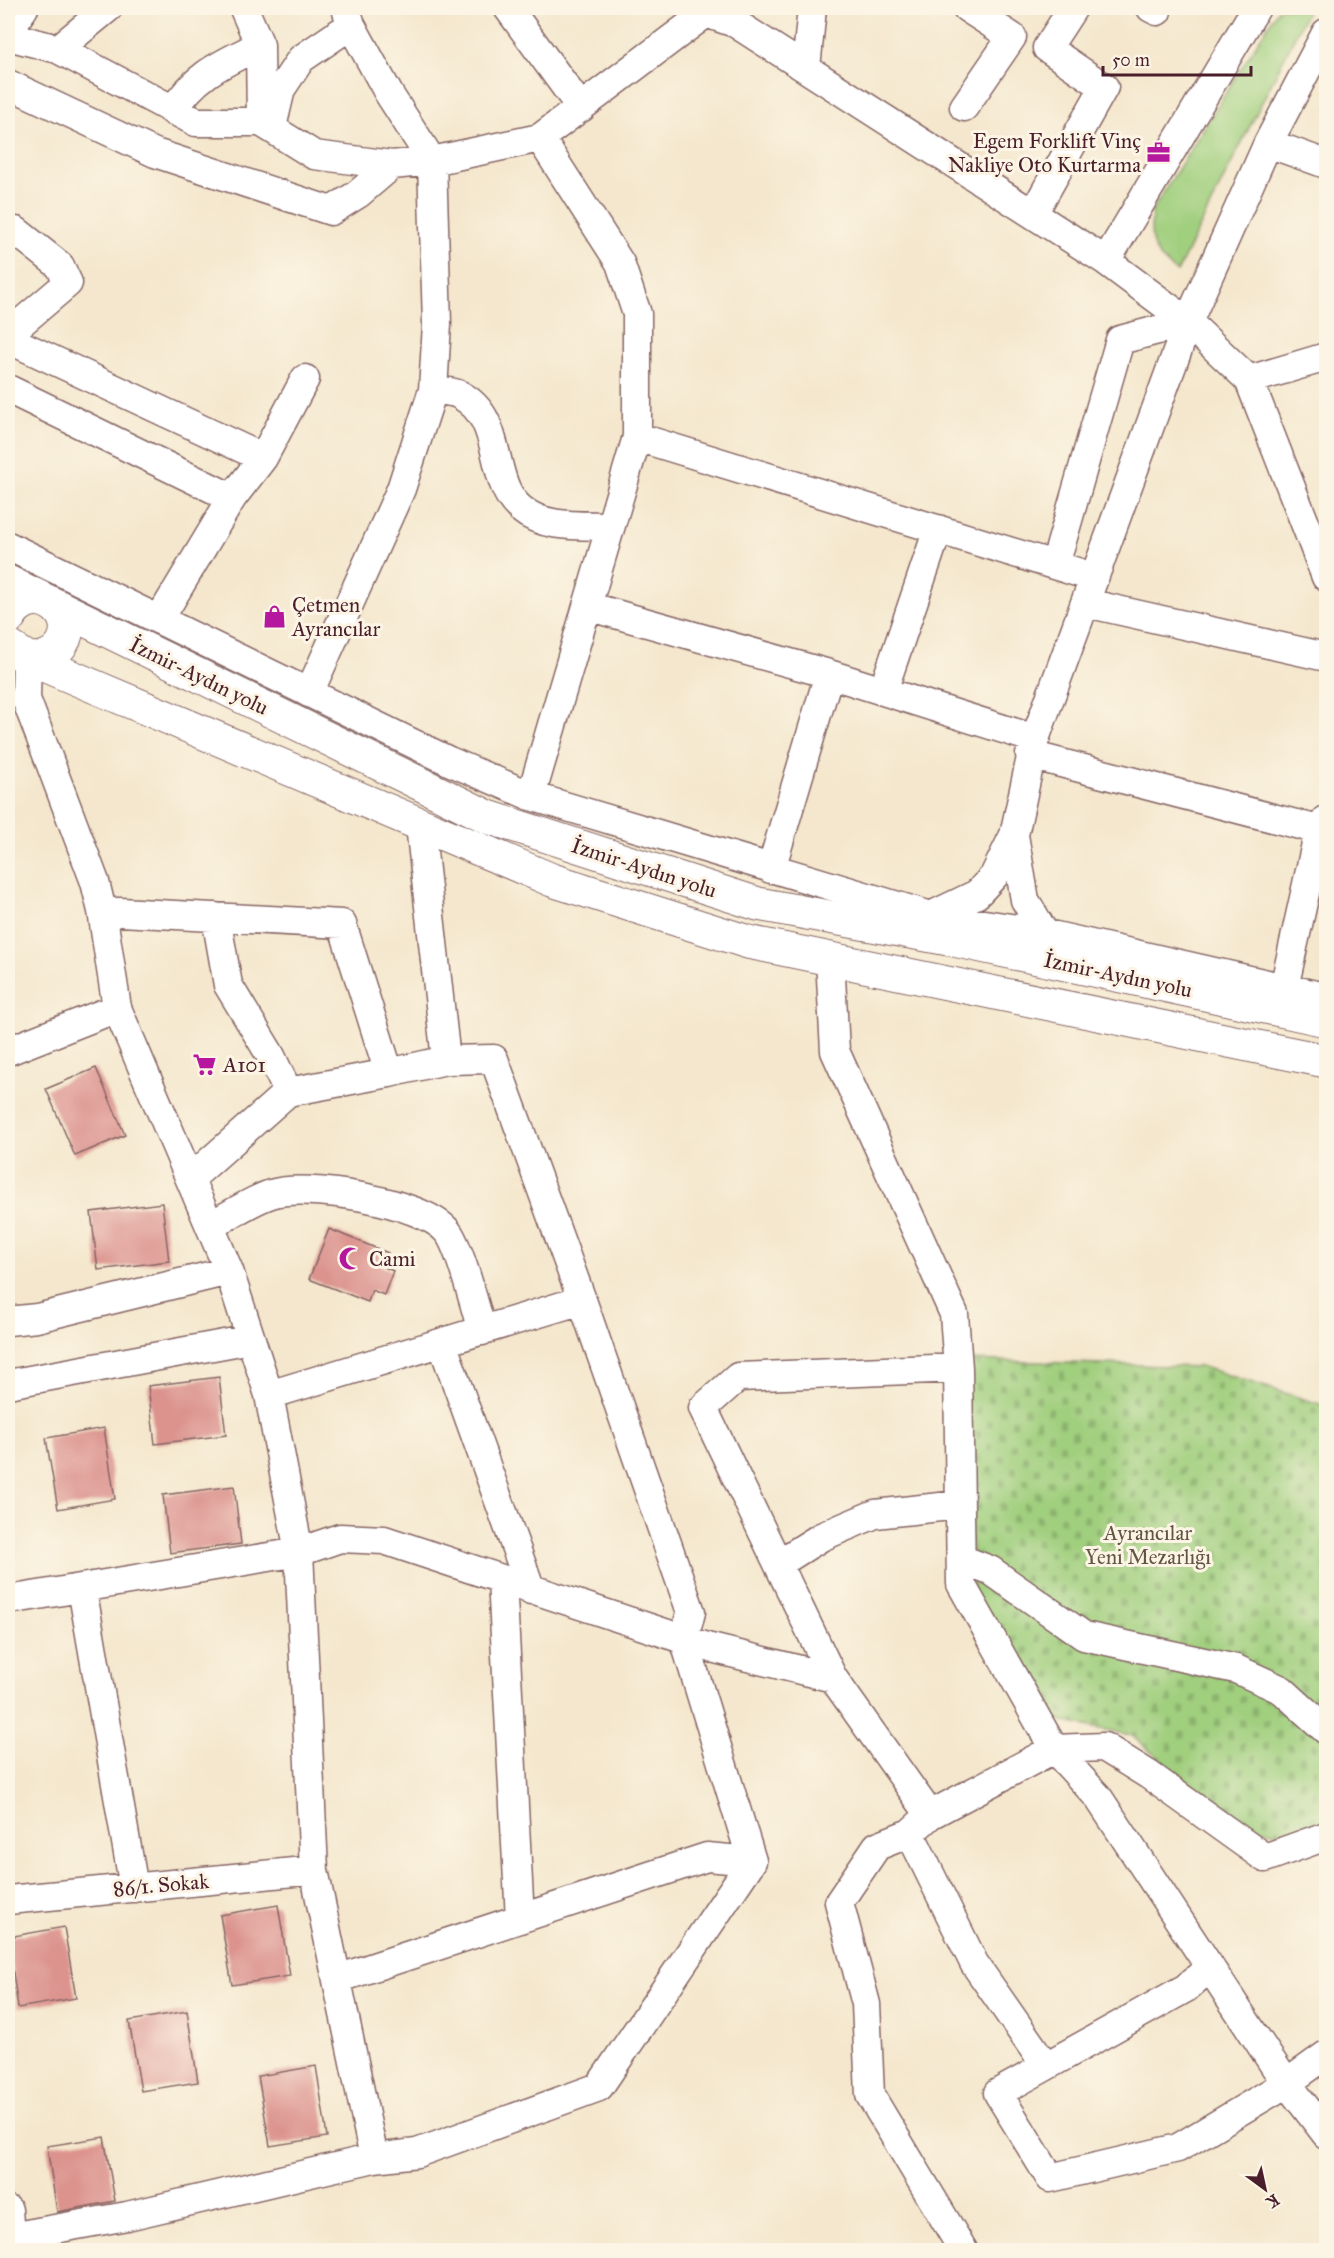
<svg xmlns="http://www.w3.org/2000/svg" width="1334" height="2258" font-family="'IM FELL Great Primer',serif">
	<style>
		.cemetery { fill: url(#cemetery-stones); stroke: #757754; stroke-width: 1.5 }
		.park { fill: #a0cf7e; stroke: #757754; stroke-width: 1.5 }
		.building { fill: #dc938e }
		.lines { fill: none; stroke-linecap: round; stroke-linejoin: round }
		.minor-casing { stroke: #866564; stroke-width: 31 }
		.highway-casing { stroke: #866564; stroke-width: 35 }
		.minor { stroke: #fff; stroke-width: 28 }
		.highway { stroke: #fff; stroke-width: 33 }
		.labels { text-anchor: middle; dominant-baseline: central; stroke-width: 6; stroke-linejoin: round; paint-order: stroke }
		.poi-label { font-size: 21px; fill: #4a1f2b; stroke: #fcf5e5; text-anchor: start }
		.street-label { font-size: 21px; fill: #4a1f2b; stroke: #fcf5e5 }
		.park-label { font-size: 21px; fill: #645444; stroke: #fcf5e5 }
	</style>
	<defs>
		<pattern id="cemetery-stones" width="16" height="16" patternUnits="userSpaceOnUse" patternTransform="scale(1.5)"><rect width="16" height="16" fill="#a0cf7e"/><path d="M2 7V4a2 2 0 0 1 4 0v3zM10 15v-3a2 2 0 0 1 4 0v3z" fill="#8bb16d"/></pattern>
	</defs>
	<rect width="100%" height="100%" fill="#fcf5e5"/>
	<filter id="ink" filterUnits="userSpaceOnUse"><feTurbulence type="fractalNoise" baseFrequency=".0167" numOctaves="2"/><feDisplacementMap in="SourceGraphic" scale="12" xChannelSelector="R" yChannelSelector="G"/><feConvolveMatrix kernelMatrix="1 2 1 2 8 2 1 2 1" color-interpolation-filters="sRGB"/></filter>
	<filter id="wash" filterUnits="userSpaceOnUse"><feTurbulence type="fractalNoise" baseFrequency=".008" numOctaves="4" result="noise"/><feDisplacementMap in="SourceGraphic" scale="24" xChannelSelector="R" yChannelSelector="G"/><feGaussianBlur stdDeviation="1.35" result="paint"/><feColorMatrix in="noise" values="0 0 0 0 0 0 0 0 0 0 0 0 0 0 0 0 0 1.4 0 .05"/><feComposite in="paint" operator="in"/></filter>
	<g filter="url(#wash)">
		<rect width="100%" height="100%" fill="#f4e7cd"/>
		<path class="cemetery" d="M967,1360L1203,1367L1326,1406V1826L1289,1836L1230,1819L1131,1735L1052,1719L973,1593Z"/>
		<path class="park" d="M1279,8H1309L1177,272C1150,252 1150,243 1152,211Z"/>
		<g id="blocks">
			<path class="building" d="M96,1068L125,1135L75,1156L46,1089Z
				M162,1203L169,1261L98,1270L91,1212Z
				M329,1229L388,1253L382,1266L393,1271L384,1295L372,1290L368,1302L309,1279Z
				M219,1377L226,1435L155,1444L148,1386Z
				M104,1428L115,1499L58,1509L46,1438Z
				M234,1486L241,1544L170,1553L163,1495Z
				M278,1905L290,1976L232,1985L220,1915Z
				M64,1927L76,1998L18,2008L8,1937Z
				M187,2011L198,2082L141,2091L129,2021Z
				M316,2066L327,2137L270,2146L258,2076Z
				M104,2137L115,2201L57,2212L47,2146Z"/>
		</g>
	</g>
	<g filter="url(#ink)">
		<use href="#blocks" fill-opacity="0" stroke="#866564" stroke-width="1.5"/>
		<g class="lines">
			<defs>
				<path id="minor" d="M508,8L581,108
					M1151,8L1157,11
					M244,9L260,45L261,122
					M8,31L24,8
					M8,36L58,49L196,122H261L314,155L392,165
					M58,49L108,8
					M806,68L812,8
					M8,84L155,153L331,211L358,194L392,165L432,161L540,138L620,263L637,314V437L531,796
					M964,107L1012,37L967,8
					M173,111C195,74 224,63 260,45
					M272,127L281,89L301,59L351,25
					M540,138L706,13L735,23L1106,261L1188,322L1249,380L1326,577
					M1268,143L1326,164
					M1033,214L1104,87L1047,48L1073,8
					M8,231H16L60,266L68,283L8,334
					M1106,261L1256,8
					M8,339L263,458L232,498L159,620
					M1249,380L1326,357
					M8,389L232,498
					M433,390C441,391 453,391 460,395C506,419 487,481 521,509C544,529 582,525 610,526
					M637,437L1093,577
					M263,458L305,379
					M8,546L449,761L531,796L931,916L1038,932L1316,995L1326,1001
					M1055,565L1120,340L1188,322
					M1086,603L1326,657
					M587,606L829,674L1035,739
					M27,658L26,699L95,882L102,911L117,1008L229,1271L269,1395L299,1552L314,1870L374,2158
					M883,691L938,529
					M309,693L401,489L433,390L437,324L432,161L389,94L351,25L346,8
					M1030,755L1319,830
					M1014,835L1025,900L1045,934
					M771,869L829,674
					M102,911L342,924L389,1073L446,1060L420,825
					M931,916L977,894L994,876L1014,835L1035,739L1188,322L1268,143L1326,33
					M216,917L228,985L271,1056L288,1092
					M830,959L835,1051L954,1314L958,1368L961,1584L1054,1749L1098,1797L1280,2074L1326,2134
					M1284,988L1319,830L1326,820
					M8,1051L117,1008
					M190,1179L288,1092L389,1073
					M210,1226C230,1215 250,1201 271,1194C306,1182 423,1202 447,1231C459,1244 476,1310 482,1331
					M8,1321L37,1318L229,1271
					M442,1343L531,1590
					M8,1384L251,1339
					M269,1395L582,1300L494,1059L446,1060
					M961,1559L990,1570L1084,1636L1236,1669L1282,1690L1326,1730
					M778,1564L821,1537L875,1514L959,1505
					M502,1580L520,1919
					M82,1588L134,1888
					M8,1600L299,1552L340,1538L384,1540L707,1647L833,1678
					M930,1815L833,1678L703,1408L738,1377L958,1368
					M910,1833L877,1846L839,1902L866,2004L870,2095L963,2250
					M8,1900L314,1870
					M1210,1967L1186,1988L998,2093L1050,2178L1178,2148L1287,2083L1326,2055
					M337,1979L707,1857L752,1861
					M1045,2065L974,1963L910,1833L930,1815L1054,1749L1104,1747L1149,1775L1265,1858L1326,1836
					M8,2210L10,2237L127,2216L374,2158L417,2153L599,2087L752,1861L684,1639L691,1612L582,1300"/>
				<path id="highway" d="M8,582L488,817L758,904L954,940L1326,1020
					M8,619C33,574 87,617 58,649C49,658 39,660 27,658
					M8,646L27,658L552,880L748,942L1326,1061"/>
			</defs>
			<use href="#minor" class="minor-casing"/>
			<use href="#highway" class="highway-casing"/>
			<use href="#minor" class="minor"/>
			<use href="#highway" class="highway"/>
		</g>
	</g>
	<defs>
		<symbol id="office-bare" viewBox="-9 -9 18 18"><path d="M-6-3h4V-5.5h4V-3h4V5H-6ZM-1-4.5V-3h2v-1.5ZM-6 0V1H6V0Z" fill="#b5179e" stroke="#fcf5e5" stroke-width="2.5" paint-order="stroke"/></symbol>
		<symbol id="shop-bare" viewBox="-9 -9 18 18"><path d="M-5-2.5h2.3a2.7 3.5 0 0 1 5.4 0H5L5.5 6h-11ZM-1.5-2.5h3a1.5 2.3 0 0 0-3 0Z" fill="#b5179e" stroke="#fcf5e5" stroke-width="2.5" paint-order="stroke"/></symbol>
		<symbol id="supermarket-bare" viewBox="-9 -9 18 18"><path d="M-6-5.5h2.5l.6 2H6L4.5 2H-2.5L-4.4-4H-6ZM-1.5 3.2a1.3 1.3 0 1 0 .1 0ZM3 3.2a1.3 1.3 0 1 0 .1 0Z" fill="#b5179e" stroke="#fcf5e5" stroke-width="2.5" paint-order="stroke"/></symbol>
		<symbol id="mosque-bare" viewBox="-9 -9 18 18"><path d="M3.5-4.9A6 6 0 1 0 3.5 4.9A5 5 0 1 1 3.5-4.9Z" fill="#b5179e" stroke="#fcf5e5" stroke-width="2.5" paint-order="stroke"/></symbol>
	</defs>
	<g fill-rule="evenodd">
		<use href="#office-bare" x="1142" y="136" width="33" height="33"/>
		<use href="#shop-bare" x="258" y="600" width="33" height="33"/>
		<use href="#supermarket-bare" x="188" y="1048" width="33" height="33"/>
		<use href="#mosque-bare" x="334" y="1242" width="33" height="33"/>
	</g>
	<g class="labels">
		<g class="poi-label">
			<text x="1141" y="141" text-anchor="end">Egem Forklift Vinç<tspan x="1141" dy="24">Nakliye Oto Kurtarma</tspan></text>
			<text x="292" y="605">Çetmen<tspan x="292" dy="24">Ayrancılar</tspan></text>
			<text x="223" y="1065">A101</text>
			<text x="369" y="1259">Cami</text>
		</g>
		<g class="street-label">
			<text transform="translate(199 676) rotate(26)">İzmir-Aydın yolu</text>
			<text transform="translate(644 868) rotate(18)">İzmir-Aydın yolu</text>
			<text transform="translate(1118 975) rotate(12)">İzmir-Aydın yolu</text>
			<text transform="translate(161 1885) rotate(-5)">86/1. Sokak</text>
		</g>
		<g class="park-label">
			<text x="1148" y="1533">Ayrancılar<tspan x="1148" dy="24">Yeni Mezarlığı</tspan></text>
		</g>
	</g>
	<rect width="1334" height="2258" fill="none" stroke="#fcf5e5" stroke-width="30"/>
	<g transform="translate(1265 2189) rotate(147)" stroke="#fcf5e5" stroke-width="4.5" paint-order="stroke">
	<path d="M0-4.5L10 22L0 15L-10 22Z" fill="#4a1f2b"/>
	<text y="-9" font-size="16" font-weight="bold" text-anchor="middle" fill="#4a1f2b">K</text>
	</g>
	<path d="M1103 66v9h148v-9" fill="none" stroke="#4a1f2b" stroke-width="3"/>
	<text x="1112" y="66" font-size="18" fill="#4a1f2b" stroke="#fcf5e5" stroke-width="4.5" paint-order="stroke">50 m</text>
</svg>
